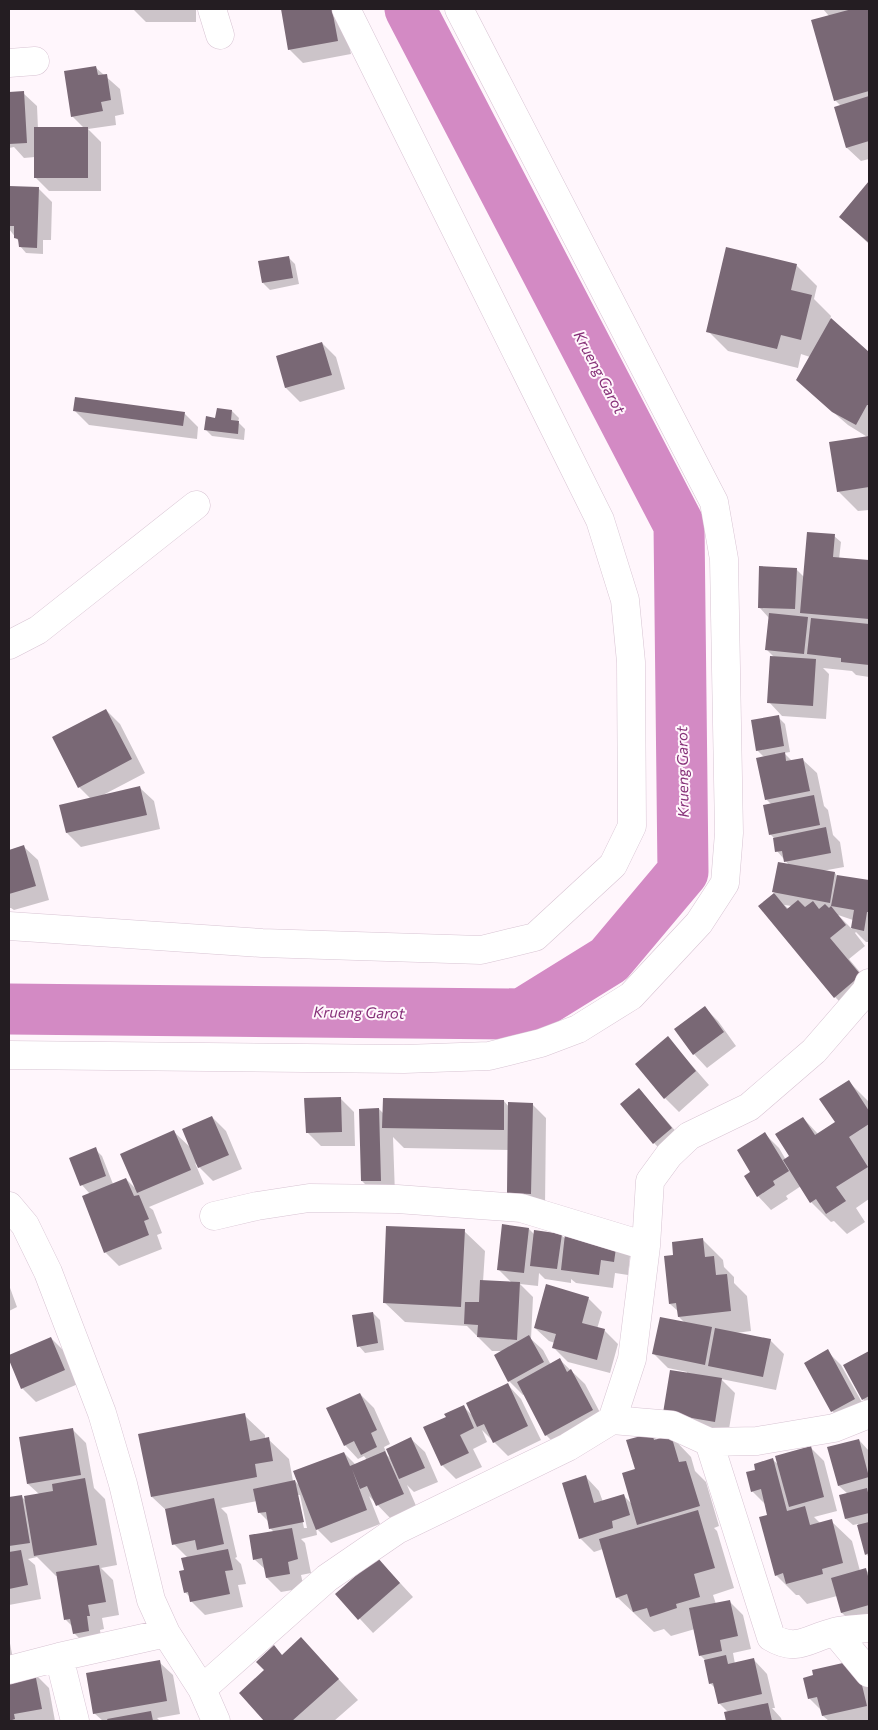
<svg xmlns="http://www.w3.org/2000/svg" width="878" height="1730" font-family="Commissioner,sans-serif">
	<style>
		.shadow { fill: #0003; fill-rule: evenodd }
		.lines { fill: none; stroke-linecap: round; stroke-linejoin: round }
		.river { stroke: #d38ac4; stroke-width: 51 }
		.building { fill: #796875 }
		.minor-casing { stroke: #d8c4d3; stroke-width: 29 }
		.minor { stroke: #fff; stroke-width: 28 }
		.labels { text-anchor: middle; dominant-baseline: central; stroke-width: 4; stroke-linejoin: round; paint-order: stroke }
		.water-label { font-size: 15px; font-style: italic; fill: #863078; stroke: #fff6fc }
	</style>
	<rect width="100%" height="100%" fill="#fff6fc"/>
	<path class="shadow" d="M133,9H196V22H146Z
		M288,9H337L343,15L351,54L303,63L289,49L282,10Z
		M823,9H869V159L861,161L847,148L841,106L835,100L829,16Z
		M95,67L120,89L124,114L115,116L116,125L88,129L101,142V191H49L35,177V157L24,158L14,147L9,148V93H23L37,106L38,129L84,128L72,116Z
		M869,183V244L840,217Z
		M9,187L38,188L52,202L51,240H43V254L26,253L20,246V243L9,229Z
		M288,257L295,264L299,284L270,290L263,283Z
		M796,265L817,286L814,299L831,316L830,320L869,353V510L858,511L838,491L831,443L869,438L848,425L811,393L810,357L801,354L798,368L728,351L708,331Z
		M322,343L336,357L345,389L300,402L286,388L277,356Z
		M75,411L184,413L198,427L197,439L89,425Z
		M232,411L239,418L238,422L245,429L244,440L212,436L206,430Z
		M834,536L841,542L839,559L869,562V677L856,675L852,671L823,668L829,674L826,719L782,716L769,702L774,657L766,649L769,618L759,607L796,569L804,577Z
		M106,710L120,724L145,773L103,795L140,788L154,801L160,829L81,847L67,833L61,806L91,799L79,787Z
		M778,717L785,724L790,752L784,753L792,761L803,760L817,773L824,806L828,810L833,835L840,842L844,867L822,871L835,873L837,876L869,882V942H866L856,932L855,933L865,946L849,959L869,983L855,1017L835,997L759,906L775,893L774,892L789,865L777,851L774,838L770,834L771,804L766,799L765,758L757,750ZM784,905L792,906L789,909ZM838,915L853,920L852,929Z
		M24,847L38,860L49,900L14,910L11,908H9V851Z
		M705,1008L718,1021L736,1046L707,1068L694,1054Z
		M668,1038L709,1085L679,1112L665,1098Z
		M849,1082L869,1102V1199L856,1208L865,1222L847,1234L834,1221L831,1222L811,1202L801,1186L786,1196L788,1199L771,1210L758,1196L752,1173L765,1134L779,1148L786,1160L790,1157L803,1118L818,1134L836,1122Z
		M639,1089L685,1142L668,1157L654,1143Z
		M340,1098L354,1112L355,1146H321L307,1132Z
		M504,1101L509,1107L532,1104L546,1118L545,1207L522,1206L508,1192L509,1150L404,1148L393,1137L395,1195H376L362,1181L379,1109L384,1114Z
		M212,1117L226,1131L242,1169L213,1181L195,1163L204,1184L149,1207L153,1210L162,1233L157,1235L162,1249L119,1266L105,1252L90,1194L82,1185L71,1159L95,1149L102,1156L113,1184L126,1179L137,1190L174,1132L192,1149Z
		M529,1229L535,1235H561L566,1239L616,1242L630,1256L628,1275L615,1273L613,1288L576,1283L571,1279V1283L545,1279L539,1273L538,1286L520,1284L533,1297L531,1339L543,1350L551,1365L560,1360L585,1384L606,1424L560,1449L546,1435L525,1394L523,1395L509,1381L502,1351H492L467,1326L405,1322L384,1302L464,1231L485,1251L483,1282L512,1283L498,1269Z
		M702,1239L723,1260L724,1267L734,1277V1283L747,1296L751,1331L736,1333L770,1340L784,1354L776,1390L721,1379L735,1393L728,1435L678,1426L687,1372L668,1368L654,1354L685,1323L679,1317V1312L670,1304L675,1256Z
		M9,1285L17,1307L9,1311Z
		M588,1298L602,1312L597,1329L604,1330L618,1344L610,1373L568,1362L554,1348L555,1343L549,1341L535,1328Z
		M373,1313L380,1320L384,1350L365,1353L359,1346Z
		M51,1338L65,1352L78,1384L36,1402L22,1388L9,1357Z
		M827,1351L841,1365L868,1413L846,1425L832,1411Z
		M869,1352V1405L863,1399L845,1366Z
		M508,1385L521,1399L541,1440L508,1456L482,1430L487,1442L473,1449L482,1467L456,1479L442,1465L447,1418L463,1406L473,1416Z
		M360,1394L374,1408L390,1444L384,1447L387,1455L392,1460L411,1439L425,1452L438,1482L414,1492L407,1485L417,1508L391,1519L369,1496L380,1524L331,1543L316,1528L317,1535L301,1539L305,1543L311,1573L301,1575L304,1588L281,1592L267,1578L266,1570L254,1559L274,1532L270,1528L269,1522L259,1512L257,1501L221,1508L227,1514L237,1557L235,1558L241,1564L246,1584L238,1585L243,1607L205,1615L191,1601V1598L185,1592V1570L188,1558L174,1544L167,1511L152,1497L244,1415L265,1435V1439H268L289,1459L293,1481H295L301,1487L344,1453L356,1465L367,1460L364,1456L358,1459L345,1445ZM297,1495H300L307,1528H304Z
		M72,1429L86,1443L94,1488L105,1499L117,1565L101,1568L113,1580L119,1615L102,1618L104,1629L100,1630L102,1644L88,1647L74,1633L73,1627L66,1620L58,1576H56L37,1557L28,1559L35,1565L41,1599L9,1605V1499L21,1496L26,1501L39,1494L28,1484Z
		M651,1434L657,1440L671,1436L691,1457L695,1471L706,1482L719,1526L714,1528L717,1531L734,1588L713,1595L716,1604L729,1601L743,1615L751,1649L733,1653L735,1664L754,1660L767,1674L775,1708H772L781,1718L782,1721H727L725,1713L728,1712L719,1703L716,1689L710,1683L705,1660L700,1655L695,1629L671,1636L664,1629L654,1632L617,1597L603,1549L594,1552L580,1538L586,1477L599,1491L603,1502L623,1495L632,1504L636,1470Z
		M859,1440L869,1451V1557L866,1554L858,1524L853,1525L846,1519L848,1494L839,1486Z
		M810,1447L824,1461L837,1511L814,1517L820,1523L831,1521L852,1541L860,1571L866,1570L869,1573V1623L856,1626L842,1613L837,1596L807,1604L799,1595H796L776,1575L769,1515L766,1505L752,1491L757,1471L773,1460L779,1465Z
		M390,1572L413,1597L373,1633L337,1594Z
		M9,1638L16,1675L9,1676Z
		M301,1639L358,1700L334,1721H266L241,1693Z
		M159,1662L173,1675L180,1714L157,1718L160,1721H103L94,1713Z
		M35,1674L49,1688L55,1721H9V1679Z
		M869,1675V1721H829L823,1716L822,1711L809,1698Z"/>
	<g class="lines">
		<path class="river" d="M9,1009L522,1014L609,960L683,872L679,525L410,9"/>
	</g>
	<path class="building" d="M281,9H332L338,41L288,50Z
		M852,9H869V91L834,101L811,20Z
		M96,66L98,75L107,74L111,100L101,102L103,111L71,117L64,71Z
		M24,91L27,143L9,144V92Z
		M869,96V141L846,148L834,107Z
		M34,127H88V178H34Z
		M869,181V243L839,217Z
		M9,186L39,187L37,248L19,247L18,239L14,238V226H9Z
		M726,247L797,264L791,290L812,295L801,340L781,335L777,349L706,332Z
		M289,256L293,278L262,283L258,261Z
		M831,318L869,352V405H867L856,425L832,412L796,380Z
		M322,342L332,375L285,388L276,356Z
		M75,397L185,412L183,426L73,411Z
		M217,408L232,410L231,420L239,421L238,434L204,430L206,416L215,418Z
		M869,436V487L837,492L829,442Z
		M807,532L835,534L833,557L869,560V619L800,613Z
		M759,566L797,568L795,609L758,608Z
		M769,613L808,617L804,654L765,650Z
		M811,618L869,624V665L841,662V658L807,654Z
		M770,656L816,659L813,706L767,703Z
		M106,709L132,759L78,788L52,737Z
		M779,715L784,746L756,751L751,720Z
		M785,752L786,761L803,758L810,791L765,800L756,758Z
		M140,786L147,815L66,833L59,805Z
		M814,795L820,825L769,835L763,805Z
		M826,827L831,853L784,862L782,851L775,852L773,838Z
		M24,845L36,886L9,894V850Z
		M778,862L835,872L830,903L772,892Z
		M837,875L869,880V912H867L864,931L851,928L854,910L831,906Z
		M774,893L787,909L798,900L805,907L813,901L819,909L825,904L829,908L831,906L846,925L830,938L861,975L834,998L758,906Z
		M705,1006L724,1032L693,1055L674,1029Z
		M668,1036L696,1071L664,1099L635,1064Z
		M849,1080L869,1111V1124L849,1137L868,1167L836,1187L846,1201L826,1214L816,1199L810,1203L783,1160L789,1156L775,1134L803,1117L815,1135L835,1122L819,1099Z
		M639,1088L672,1128L653,1144L620,1104Z
		M341,1097L342,1132L306,1133L304,1098Z
		M383,1098L504,1100V1130L382,1128Z
		M508,1102L533,1103L531,1194L507,1193Z
		M379,1108L381,1181H361L359,1109Z
		M212,1116L229,1155L198,1168L182,1129Z
		M174,1130L191,1170L137,1193L120,1154Z
		M765,1132L789,1171L773,1181L775,1185L757,1197L744,1176L750,1172L737,1150Z
		M96,1147L106,1176L80,1186L69,1158Z
		M126,1178L134,1196L139,1195L149,1219L144,1221L149,1235L104,1253L82,1196Z
		M502,1224L529,1228L524,1273L497,1270Z
		M386,1226L465,1229L461,1307L383,1303Z
		M534,1230L562,1234L557,1269L530,1266Z
		M565,1234L617,1241L614,1262L601,1260L599,1275L561,1270Z
		M703,1238L705,1257L714,1256L716,1275L727,1274L731,1311L678,1317L676,1303L669,1304L664,1256L673,1255L672,1242Z
		M480,1280L520,1282L517,1340L477,1337L478,1325L464,1324L465,1302H479Z
		M546,1284L589,1297L582,1323L605,1329L597,1360L552,1348L556,1334L534,1328Z
		M373,1312L378,1343L357,1347L352,1315Z
		M660,1317L712,1327L705,1365L652,1354Z
		M715,1328L771,1339L763,1377L708,1366Z
		M529,1335L544,1362L508,1382L494,1355Z
		M51,1337L65,1370L21,1389L9,1360V1355Z
		M828,1349L855,1399L831,1412L804,1363Z
		M869,1351V1396L862,1400L843,1365Z
		M560,1358L567,1372L571,1369L593,1410L545,1436L517,1382Z
		M670,1370L722,1378L715,1422L663,1413Z
		M508,1383L528,1426L493,1443L484,1424L477,1427L466,1403Z
		M360,1393L377,1430L371,1433L377,1447L361,1455L354,1441L344,1446L326,1408Z
		M464,1405L474,1428L460,1435L469,1453L441,1466L423,1427L446,1417L444,1414Z
		M245,1413L250,1441L269,1437L273,1461L255,1464L257,1477L151,1497L138,1434Z
		M73,1428L81,1475L27,1484L19,1437Z
		M652,1433L654,1440L671,1435L679,1462L686,1461L700,1506L637,1525L622,1473L635,1469L626,1440Z
		M411,1437L425,1468L399,1479L386,1449Z
		M859,1439L869,1477L838,1486L827,1447Z
		M811,1446L824,1497L789,1507L775,1456Z
		M385,1451L404,1494L376,1506L367,1486L360,1489L352,1469L367,1510L316,1530L293,1471L344,1452L350,1466Z
		M773,1458L787,1511L805,1506L810,1525L832,1519L843,1563L822,1569L823,1574L786,1584L783,1573L775,1576L759,1517L767,1515L761,1489L751,1492L746,1472L755,1470L754,1464Z
		M586,1475L594,1503L624,1494L630,1515L612,1521L613,1528L579,1539L562,1483Z
		M85,1478L97,1545L34,1556L24,1496L53,1491L52,1484Z
		M295,1480L304,1522L269,1529L266,1512L258,1513L253,1489Z
		M867,1488L869,1497V1513L845,1519L839,1495Z
		M22,1495L30,1543L9,1546V1497Z
		M214,1498L224,1544L197,1550L195,1540L172,1545L165,1509Z
		M698,1510L715,1568L694,1574L700,1597L676,1604L677,1608L650,1617L647,1608L633,1612L627,1594L616,1598L599,1539Z
		M869,1522V1553L865,1555L857,1525Z
		M292,1528L298,1559L288,1562L290,1574L266,1578L262,1558L253,1560L249,1535Z
		M228,1549L233,1570L225,1571L230,1594L190,1602L188,1592L184,1593L179,1571L184,1570L181,1558Z
		M21,1550L28,1585L9,1589V1552Z
		M377,1557L400,1583L358,1620L335,1594Z
		M99,1565L106,1602L88,1605L90,1616H87L89,1631L73,1634L70,1619L64,1620L56,1572Z
		M866,1568L869,1580V1605L841,1613L831,1578Z
		M730,1600L738,1636L720,1640L722,1651L699,1656L689,1608Z
		M301,1637L339,1679L292,1721H264L239,1693L264,1670L256,1662L274,1645L282,1655Z
		M726,1655L728,1664L754,1658L762,1694L718,1704L713,1683L709,1684L704,1660Z
		M160,1660L167,1701L93,1714L86,1673Z
		M856,1660L867,1706L822,1716L817,1697L808,1699L803,1678L813,1675L812,1670Z
		M35,1673L42,1709L14,1714L15,1719L9,1721V1678Z
		M768,1703L772,1721H726L724,1712Z
		M151,1711L153,1721H108L107,1719Z"/>
	<g class="lines">
		<defs>
			<path id="minor" d="M212,9L220,35
				M9,63L35,61
				M9,645L38,630L196,505
				M9,926L262,943L481,950L535,937L613,865L632,826L631,662L625,600L600,520L346,9
				M9,1055L404,1059L489,1056L541,1043L578,1029L631,996L699,923L725,883L729,833L724,559L714,502L459,9
				M9,1206L25,1225L48,1272L102,1413L123,1484L151,1600L166,1633L202,1689L216,1721
				M214,1216L257,1206L309,1198L397,1199L521,1208L646,1246
				M612,1420L672,1425L709,1442L757,1441L834,1428L869,1414
				M709,1442L771,1637C797,1653 809,1638 834,1632C845,1629 858,1629 869,1628
				M835,1632L869,1673
				M9,1670L59,1657
				M202,1689L327,1578L397,1530L568,1447L612,1420L632,1359L646,1246L650,1181L669,1155L689,1136L749,1107L814,1051L866,991L869,983
				M75,1721L59,1657L166,1633"/>
		</defs>
		<use href="#minor" class="minor-casing"/>
		<use href="#minor" class="minor"/>
	</g>
	<g class="labels">
		<g class="water-label">
			<text transform="translate(600 372) rotate(62)">Krueng Garot</text>
			<text transform="translate(682 772) rotate(-91)">Krueng Garot</text>
			<text transform="translate(359 1012) rotate(1)">Krueng Garot</text>
		</g>
	</g>
	<rect width="878" height="1730" fill="none" stroke="#241d22" stroke-width="20"/>
</svg>
